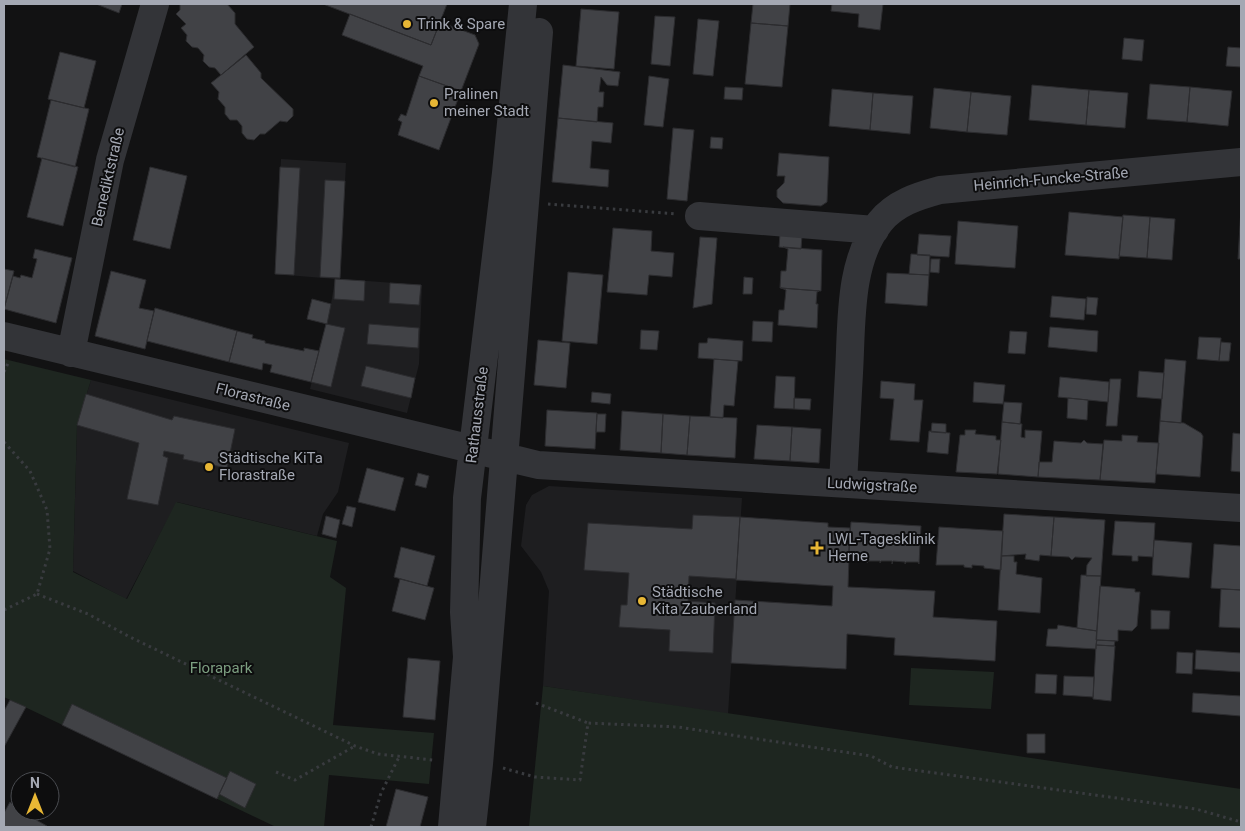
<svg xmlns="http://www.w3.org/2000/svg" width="1245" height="831" font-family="Roboto,sans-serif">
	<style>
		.built { fill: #1e1e20 }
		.green { fill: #1e2620 }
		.building { fill: #414246; stroke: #2c2c2f }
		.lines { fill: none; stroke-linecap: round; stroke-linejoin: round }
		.path { stroke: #393b3f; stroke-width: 3; stroke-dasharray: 2.5 4; stroke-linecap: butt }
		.minor { stroke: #333438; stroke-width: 28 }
		.poi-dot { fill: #e8b735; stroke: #0d0d0e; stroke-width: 2 }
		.labels { text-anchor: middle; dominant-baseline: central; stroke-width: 4; stroke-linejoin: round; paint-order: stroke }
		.poi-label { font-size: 15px; fill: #a4a8b3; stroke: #0d0d0e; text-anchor: start }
		.street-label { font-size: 15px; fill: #a4a8b3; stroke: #0d0d0e }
		.park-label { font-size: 15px; fill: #7c9e80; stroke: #0d0d0e }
	</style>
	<rect width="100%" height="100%" fill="#121213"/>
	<path class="built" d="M281,159L346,163L340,279L422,285L419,364L407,413L310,389L326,324L307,319L312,299L331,304L335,279L275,274Z
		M91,380L349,443L338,492L323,514L317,536L177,502L126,599L73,571L77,425Z
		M549,486L742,498L728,714L543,686L549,591L541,572L521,546L526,505L532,495Z"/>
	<path class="green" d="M4,359L91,380L77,425L73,572L127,599L176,502L337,541L330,577L346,588L333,725L434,733L429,784L329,775L324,827H276L4,697Z
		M911,668L994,672L991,709L909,705Z
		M543,686L1241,789V827H529Z"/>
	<path class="building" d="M96,4H122L119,13Z
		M180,4H227L235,13V24L254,47L221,75L215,68L209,67L203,61L204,55L198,48L192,47L186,41L187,35L181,28L186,24L176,14L180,10Z
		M323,4H447L431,45Z
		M753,4H790L788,26L751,23Z
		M832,4H883L880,30L858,27L859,14L831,11Z
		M581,9L619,12L614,69L576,66Z
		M350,14L431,45L440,22L475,35L479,44L461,91L419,76L423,66L342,35Z
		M655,16L675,17L670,66L651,64Z
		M698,19L719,21L713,76L693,74Z
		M751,23L788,26L782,87L745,84Z
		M1124,38L1144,40L1142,61L1122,59Z
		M1228,47L1241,48V67L1226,66Z
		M60,52L96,61L84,108L48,99Z
		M246,55L261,73V78L293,109V116L287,122L280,121L265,134H260L254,140L247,139L242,133V126L237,120H230L225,114V107L218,99L219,92L211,83Z
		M563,65L620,72L618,86L607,85L601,77L599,92H604L603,107H598L597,122L558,118Z
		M419,76L461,91L439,150L398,135L402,122L398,120L401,114L406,116Z
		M649,76L669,79L663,127L644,125Z
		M1150,84L1190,87L1187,122L1147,119Z
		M1032,85L1089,90L1086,125L1029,120Z
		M725,87L743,88L742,100L724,99Z
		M1190,87L1232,91L1228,126L1187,122Z
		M934,88L971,92L967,132L930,128Z
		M832,89L873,93L870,130L829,126Z
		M1089,90L1128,93L1125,128L1086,125Z
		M971,92L1011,96L1007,135L967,132Z
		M873,93L913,96L910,134L870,130Z
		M51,100L89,109L75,167L37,157Z
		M558,118L613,123L611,143L592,141L590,168L609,170L608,187L552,182Z
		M673,128L694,130L687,201L667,199Z
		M711,137L723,138L722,149L710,148Z
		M779,153L829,157L827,202L821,206L783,203L777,197V190L784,183L785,176H777Z
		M42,158L78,167L63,226L27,217Z
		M150,167L187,176L170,249L133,240Z
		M280,167L300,168L294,275L275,274Z
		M325,180L345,181L340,278L320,277Z
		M1241,208V259H1238Z
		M1069,212L1123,217L1119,259L1065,255Z
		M1123,215L1150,217L1147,258L1119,256Z
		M1150,217L1175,219L1172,260L1147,258Z
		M958,221L1018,226L1015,268L955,264Z
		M613,228L652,231L651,251L674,253L672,277L649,275L647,295L607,292Z
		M780,234L802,235L801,249L779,247Z
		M919,234L951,236L949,257L917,255Z
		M700,237L717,238L712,304L693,308Z
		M783,247L822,250L821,291L780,288L781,271H786L788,249Z
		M35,249L72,258L56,323L4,309L13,276L20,278L21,275L32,278L37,259L33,258Z
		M911,254L930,255L929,275L909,274Z
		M931,259H940L939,273L930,272Z
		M4,269L14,271L4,309Z
		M111,271L146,280L139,308L154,311L145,349L95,336Z
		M568,272L603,275L597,344L562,341Z
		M887,273L929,275L927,306L885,303Z
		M744,277L753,278L752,294H743Z
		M335,279L365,281L364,301L334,299Z
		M390,283L421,285L419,305L389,303Z
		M781,288L819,291L817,292L816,304H818L817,328L778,325L779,310H784L786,290Z
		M1052,296L1086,299L1084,320L1050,317Z
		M1087,297L1098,298L1096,315L1086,314Z
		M312,299L331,304L327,324L307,319Z
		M155,308L237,331L229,362L147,341Z
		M753,321L773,322L772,342L752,341Z
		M326,324L345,328L331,387L311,382Z
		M369,324L419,328L418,348L367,344Z
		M1050,327L1098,331L1097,352L1048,347Z
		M641,330L659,331L657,350L640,349Z
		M237,331L253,335L252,338L265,341V343L304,351V348L319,351L311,382L270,372L272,365L263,363L262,370L229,362Z
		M1010,331L1027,332L1025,354L1008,353Z
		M1199,337L1221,338L1219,361L1197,359Z
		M708,338L743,341L742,361L698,358L699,343H707Z
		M538,340L570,343L566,388L534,385Z
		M1221,342L1231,343L1229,361H1219Z
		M714,359L738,361L734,406L724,405L723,418L710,417Z
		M1165,359L1186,361L1181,423L1160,421Z
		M366,366L415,378L411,398L361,386Z
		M1139,371L1164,373L1162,399L1137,397Z
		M776,376L795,377L794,409L774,408Z
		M1060,377L1109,382L1108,402L1058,397Z
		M1110,379H1121L1117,426H1106Z
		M881,381L915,384L914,400H923L919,442L890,440L894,399L880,398Z
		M974,382L1005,385L1003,404L973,402Z
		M592,392L611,394L610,404L591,402Z
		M86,394L172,420L174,416L235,429L227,468L183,459L184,455L164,451L163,456L168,458L158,505L127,499L139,443L77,425Z
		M794,398L811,399L810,410L794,409Z
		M1068,398L1088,400L1087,420L1067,418Z
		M1004,402L1022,403L1020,424L1002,422Z
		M547,410L597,413L595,449L545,446Z
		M622,411L663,414L661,453L620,450Z
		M597,414H606L605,432H596Z
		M663,414L690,416L687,455L661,453Z
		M690,416L737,418L735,458L687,455Z
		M1160,421L1184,423L1201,433L1203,436L1200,477L1156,474Z
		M1002,422L1022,424L1021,437L1025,438V430L1042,431L1038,477L998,474Z
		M932,423L946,424V433L931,432Z
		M757,425L792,427L790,461L754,459Z
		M792,427L821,429L819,463L790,461Z
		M965,430H976L975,434L996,436V440H1001L997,474L956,472L960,435H965Z
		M929,431L950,433L948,454L927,452Z
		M1233,433L1241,434V472L1231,471Z
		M1122,435L1138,436L1137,442L1159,443L1155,483L1100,480L1104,440L1122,441Z
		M1084,440L1087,443L1103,444L1100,480L1038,477L1039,462H1052L1054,441L1081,443Z
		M367,468L404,478L395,511L358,502Z
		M418,473L429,476L426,488L415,485Z
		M347,506L356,508L352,527L342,524Z
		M1004,514L1054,517L1051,556L1040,555L1039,561L1025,559L1026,554L1001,556Z
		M693,515L740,517L736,579L689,576L688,601L715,603L713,653L669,651L670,630L619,627L621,605H627L629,573L584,570L588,523L692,529Z
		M326,516L340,520L336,538L322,534Z
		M740,517L828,523V527L850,528L848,587L935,591L933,617L997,621L995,661L894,655L895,638L847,634L846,669L731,663L735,600L832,606L833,586L736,580Z
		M1054,517L1105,520L1101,576H1086L1087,565L1092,558L1075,557L1072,560L1069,557L1051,556Z
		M1115,521L1155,523L1153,557L1138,556V561H1132V556L1112,555Z
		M851,522L921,526L919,564L918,562H906L905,564V562L893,561L892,564V561H881L880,563V561H868L867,563V561L855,560L854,562V560H848Z
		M939,527L1003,531L1001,570L984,568V566L972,565V568L964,567V565H936Z
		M1154,540L1192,543L1189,578L1152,575Z
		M1214,544L1241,546V590L1211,588Z
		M401,547L435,556L427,586L394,577Z
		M1001,556H1014V562H1017L1016,574L1042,578L1040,613L998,610Z
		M1081,575L1101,576L1097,631L1077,628Z
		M400,579L434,588L425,620L392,611Z
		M1100,586L1135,589V592H1140L1137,626L1132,631L1118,630V641L1096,640Z
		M1221,589L1241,590V628L1219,627Z
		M1151,610L1170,611L1169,629H1151Z
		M1058,625L1097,631L1096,649L1046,646L1048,629H1057Z
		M1097,640L1115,641L1114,646L1096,645Z
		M1096,645L1115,646L1111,701L1093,699Z
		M1196,650L1241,653V672L1195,669Z
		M1177,652L1193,653L1192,674L1176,673Z
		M408,658L440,661L435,720L403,717Z
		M1036,674L1057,675L1056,694L1035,693Z
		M1064,676L1094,677L1093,697L1063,695Z
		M1193,693L1241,696V716L1192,712Z
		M10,700L26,707L4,747V711Z
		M72,704L227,778L217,799L62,725Z
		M1027,734H1045V753H1027Z
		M230,771L256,784L245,808L219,794Z
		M396,789L428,797L420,827H386Z
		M10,802L20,811L47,826L46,827H4V813Z"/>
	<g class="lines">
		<path class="path" d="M548,204L676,214
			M4,372L9,361
			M4,442L30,471L47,510L50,549L37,594L4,610
			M37,594L88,614L128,636L355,746L378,754L433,760
			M536,703L588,723
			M503,768L535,777L580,780L588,723L678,727L871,756L892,767L1196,809L1241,822
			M276,772L295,780L355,746
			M371,827L381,793L399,757"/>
		<path class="minor" d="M699,216L875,230
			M4,336L538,465L1241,508
			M71,353L110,160L155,4
			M843,483C845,447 847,410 849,373C852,324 848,262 880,222C895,203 918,196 940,190L1241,162
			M452,827L467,657L464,612L467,498L506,173L523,4
			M472,827L479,764L539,32"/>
	</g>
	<g class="poi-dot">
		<circle cx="407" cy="24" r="5"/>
		<circle cx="434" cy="103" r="5"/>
		<circle cx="209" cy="467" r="5"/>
		<path d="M814.5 540.5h5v5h5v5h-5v5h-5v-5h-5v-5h5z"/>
		<circle cx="642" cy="601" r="5"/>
	</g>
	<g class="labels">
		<g class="poi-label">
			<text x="417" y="24">Trink &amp; Spare</text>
			<text x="444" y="94">Pralinen<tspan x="444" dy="17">meiner Stadt</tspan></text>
			<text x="219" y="458">Städtische KiTa<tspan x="219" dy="17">Florastraße</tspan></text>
			<text x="828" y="539">LWL-Tagesklinik<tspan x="828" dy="17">Herne</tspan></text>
			<text x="652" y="592">Städtische<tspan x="652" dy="17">Kita Zauberland</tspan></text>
		</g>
		<g class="street-label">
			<text transform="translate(108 177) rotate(-77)">Benediktstraße</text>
			<text transform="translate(1051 179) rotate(-5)">Heinrich-Funcke-Straße</text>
			<text transform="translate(253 397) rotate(14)">Florastraße</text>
			<text transform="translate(477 415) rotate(-83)">Rathausstraße</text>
			<text transform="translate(872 485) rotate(3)">Ludwigstraße</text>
		</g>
		<g class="park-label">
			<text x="221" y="668">Florapark</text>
		</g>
	</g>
	<rect width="1245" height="831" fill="none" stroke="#a4a8b3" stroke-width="10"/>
	<g transform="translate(35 796)"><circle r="24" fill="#0d0d0e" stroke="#494b50"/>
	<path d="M0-4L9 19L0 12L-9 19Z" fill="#e8b735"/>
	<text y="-8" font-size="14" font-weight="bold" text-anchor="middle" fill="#a4a8b3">N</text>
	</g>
</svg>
